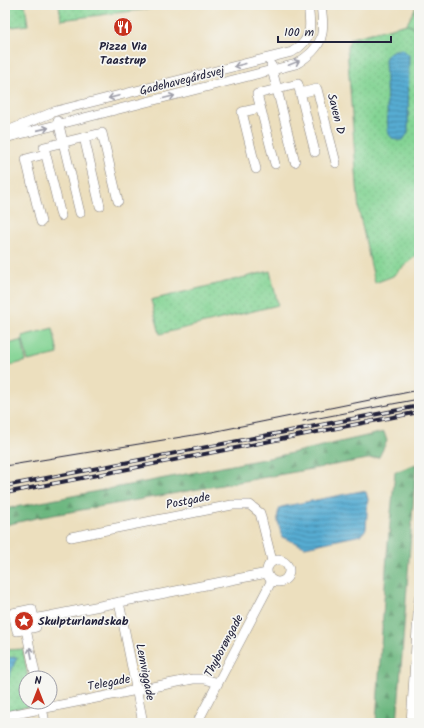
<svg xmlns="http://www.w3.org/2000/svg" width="424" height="728" font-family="Kalam,sans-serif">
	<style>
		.grass { fill: url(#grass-tufts); stroke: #537b68 }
		.forest { fill: url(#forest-firs); stroke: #466c5c }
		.park { fill: url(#park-dots); stroke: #537b68 }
		.pitch { fill: #84d494; stroke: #537b68 }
		.water { fill: url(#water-rules); stroke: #3c6786 }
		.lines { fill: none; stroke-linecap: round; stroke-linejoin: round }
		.minor-casing { stroke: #87807c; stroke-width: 10 }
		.minor { stroke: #fff; stroke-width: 9 }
		.tram { stroke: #22223b; stroke-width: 1 }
		.rail-casing { stroke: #22223b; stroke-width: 4 }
		.rail { stroke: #f6f6f2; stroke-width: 2.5; stroke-dasharray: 8; stroke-linecap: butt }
		.oneway { stroke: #9c9ca7 }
		.labels { text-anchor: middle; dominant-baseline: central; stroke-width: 3.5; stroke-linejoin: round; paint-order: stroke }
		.poi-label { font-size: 12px; font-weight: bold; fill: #22223b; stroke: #f6f6f2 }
		.street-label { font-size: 12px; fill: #22223b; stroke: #f6f6f2 }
	</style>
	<defs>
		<pattern id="grass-tufts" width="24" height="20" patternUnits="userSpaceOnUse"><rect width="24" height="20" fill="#84d494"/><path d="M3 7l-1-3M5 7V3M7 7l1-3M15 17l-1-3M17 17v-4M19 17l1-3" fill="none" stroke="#72b680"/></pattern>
		<pattern id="forest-firs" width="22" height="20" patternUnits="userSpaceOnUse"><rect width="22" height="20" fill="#6bb67e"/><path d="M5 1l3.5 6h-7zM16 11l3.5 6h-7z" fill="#589468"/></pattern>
		<pattern id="park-dots" width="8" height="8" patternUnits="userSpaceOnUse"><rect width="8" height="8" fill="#84d494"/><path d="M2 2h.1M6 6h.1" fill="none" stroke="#72b680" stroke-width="1.8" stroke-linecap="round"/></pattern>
		<pattern id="water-rules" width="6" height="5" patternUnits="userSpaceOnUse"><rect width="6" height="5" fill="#56acd2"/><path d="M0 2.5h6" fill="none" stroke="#478cac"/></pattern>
	</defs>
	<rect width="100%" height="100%" fill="#f6f6f2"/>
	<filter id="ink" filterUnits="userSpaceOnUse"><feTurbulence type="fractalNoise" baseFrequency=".025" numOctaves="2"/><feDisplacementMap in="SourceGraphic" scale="8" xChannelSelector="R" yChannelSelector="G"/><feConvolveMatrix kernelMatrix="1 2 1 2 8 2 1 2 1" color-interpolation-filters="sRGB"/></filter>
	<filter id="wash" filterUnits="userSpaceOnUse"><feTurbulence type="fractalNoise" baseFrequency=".012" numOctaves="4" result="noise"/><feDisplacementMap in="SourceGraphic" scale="16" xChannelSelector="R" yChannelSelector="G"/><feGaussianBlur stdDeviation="0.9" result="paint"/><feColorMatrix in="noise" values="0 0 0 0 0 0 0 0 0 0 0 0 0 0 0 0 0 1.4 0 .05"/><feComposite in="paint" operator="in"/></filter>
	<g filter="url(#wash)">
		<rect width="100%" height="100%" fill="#ecdfbe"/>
		<path class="grass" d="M417,5H419V31L407,24Z"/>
		<path class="forest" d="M384,432L387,441L379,457L36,518L5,525V509L274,457Z
			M416,464L397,723H376L387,554L395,472Z"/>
		<path class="park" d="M5,5H25L28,25L5,28Z
			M59,5H180L61,20Z
			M407,24L419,31V253L393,276L375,283L359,212L347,48L351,38Z
			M270,271L278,305L160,334L151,300Z
			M5,645L6,650L23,649L28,678H26V702H32L33,706L5,711Z"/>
		<path class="pitch" d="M53,328L58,354L28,361L22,336Z
			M22,340L26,361L5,367V345Z"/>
		<path class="water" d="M402,49L409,55L408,133L403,140C395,141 391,139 388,132L385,59C389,51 393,50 402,49Z
			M361,491L366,492L368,499L366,529L361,535L305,547L282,537C280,528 274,515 281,507Z
			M17,657L5,687V658Z"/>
	</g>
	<g filter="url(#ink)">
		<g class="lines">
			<defs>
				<path id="minor" d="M271,65L295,162
					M300,93L317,89L336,163
					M58,121L80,213
					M5,132L56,111L292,52C313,40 311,26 308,5
					M84,137L100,206
					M5,138L296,64C324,47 325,35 321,5
					M275,164L257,94L298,84L315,152
					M256,169L242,112L260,108
					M61,216L44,147L102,133L118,201
					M41,222L26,159L45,154
					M71,537L232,505H250L260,513L272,561
					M267 571a11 11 0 1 1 22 0a11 11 0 1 1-22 0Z
					M119,602L143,723
					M32,609L36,627L17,631L13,613Z
					M34,619L267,573
					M26,629L36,678
					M41,702L45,723
					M5,716L193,679H205L218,683
					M197,723L272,580
					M411,723L419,598"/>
			</defs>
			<use href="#minor" class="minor-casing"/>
			<use href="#minor" class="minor"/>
			<path class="tram" d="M303,421L419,399
				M5,466L212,432L419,390"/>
			<defs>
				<path id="rail" d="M5,486L419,406
					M5,493L419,412"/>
			</defs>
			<use href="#rail" class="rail-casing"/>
			<use href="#rail" class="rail"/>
		</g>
		<defs><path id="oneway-shaft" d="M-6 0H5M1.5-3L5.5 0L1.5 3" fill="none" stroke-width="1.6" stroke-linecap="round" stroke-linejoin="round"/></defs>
		<g class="oneway">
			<use href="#oneway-shaft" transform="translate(294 63) rotate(-22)"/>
			<use href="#oneway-shaft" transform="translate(240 65) rotate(166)"/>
			<use href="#oneway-shaft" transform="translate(114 97) rotate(166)"/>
			<use href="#oneway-shaft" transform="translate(169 97) rotate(-14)"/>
			<use href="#oneway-shaft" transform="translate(43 129) rotate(-13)"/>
			<use href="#oneway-shaft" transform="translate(31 653) rotate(-101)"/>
		</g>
	</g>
	<defs>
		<symbol id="restaurant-disc" viewBox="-11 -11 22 22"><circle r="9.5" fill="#c8321e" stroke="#f6f6f2"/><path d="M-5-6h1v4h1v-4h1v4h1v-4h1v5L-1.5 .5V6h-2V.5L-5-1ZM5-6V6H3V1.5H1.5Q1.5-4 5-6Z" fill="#fff"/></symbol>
		<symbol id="sight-disc" viewBox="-11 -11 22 22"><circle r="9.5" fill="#c8321e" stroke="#f6f6f2"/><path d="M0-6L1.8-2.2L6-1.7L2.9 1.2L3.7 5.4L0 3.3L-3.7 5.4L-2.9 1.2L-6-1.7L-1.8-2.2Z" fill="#fff"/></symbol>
	</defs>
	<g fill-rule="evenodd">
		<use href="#restaurant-disc" x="112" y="16" width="22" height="22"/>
		<use href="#sight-disc" x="13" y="610" width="22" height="22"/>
	</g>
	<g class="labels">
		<g class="poi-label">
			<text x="123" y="46">Pizza Via<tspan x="123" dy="14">Taastrup</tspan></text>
			<text x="38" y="621" text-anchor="start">Skulpturlandskab</text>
		</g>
		<g class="street-label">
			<text transform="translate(182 81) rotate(-14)">Gadehavegårdsvej</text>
			<text transform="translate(336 114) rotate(76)">Saven D</text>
			<text transform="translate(188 501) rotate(-11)">Postgade</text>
			<text transform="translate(224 646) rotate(-62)">Thyborøngade</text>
			<text transform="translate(145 672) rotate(79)">Lemviggade</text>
			<text transform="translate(109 683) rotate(-11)">Telegade</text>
		</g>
	</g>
	<rect width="424" height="728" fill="none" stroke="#f6f6f2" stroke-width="20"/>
	<g transform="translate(38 690)"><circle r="19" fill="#f6f6f2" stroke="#a1a1a9"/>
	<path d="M0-3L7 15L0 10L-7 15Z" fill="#c8321e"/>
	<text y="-6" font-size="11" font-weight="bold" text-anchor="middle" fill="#22223b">N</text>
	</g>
	<path d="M278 36v6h113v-6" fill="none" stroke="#22223b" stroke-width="2"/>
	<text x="284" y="36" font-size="12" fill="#22223b" stroke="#f6f6f2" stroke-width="3" paint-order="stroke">100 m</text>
</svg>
